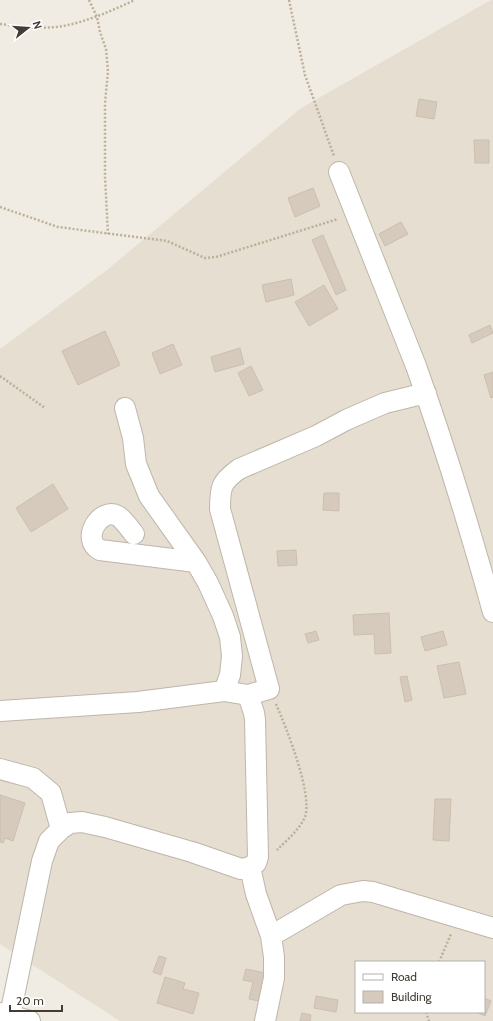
<svg xmlns="http://www.w3.org/2000/svg" width="493" height="1021" font-family="Cabin,sans-serif">
	<style>
		.residential { fill: #e5ded1; fill-rule: evenodd }
		.building { fill: #d5cabc; stroke: #ccbfad }
		.lines { fill: none; stroke-linecap: round; stroke-linejoin: round }
		.minor-casing { stroke: #bfb6a9; stroke-width: 22 }
		.path { stroke: #bdaf98; stroke-width: 2.5; stroke-dasharray: 2 2; stroke-linecap: butt }
		.minor { stroke: #fff; stroke-width: 20 }
	</style>
	<rect width="100%" height="100%" fill="#f1ece3"/>
	<path class="residential" d="M491,0H493V1021H120L0,944V349L107,270L301,108ZM356,962H484V1012H356Z"/>
	<path class="building" d="M419,99L437,102L434,119L416,116Z
		M474,140H489V163H475Z
		M313,188L320,206L295,217L288,198Z
		M401,222L408,234L385,246L379,234Z
		M323,235L346,290L336,295L312,240Z
		M291,279L294,295L266,302L262,285Z
		M324,285L338,309L309,326L295,302Z
		M490,325L493,333L472,343L469,335Z
		M105,331L120,365L78,385L62,351Z
		M173,344L182,365L160,374L152,353Z
		M240,348L244,364L215,372L211,357Z
		M251,366L263,390L249,396L238,373Z
		M493,372V397L491,398L484,375Z
		M53,484L68,509L31,532L16,508Z
		M324,493H339V511L323,510Z
		M296,550L297,565L278,566L277,551Z
		M389,613L391,653L375,654L374,634L354,635L353,615Z
		M316,631L319,640L308,643L305,634Z
		M443,631L447,645L425,651L421,637Z
		M459,662L466,694L444,698L437,666Z
		M407,676L412,700L405,702L400,677Z
		M0,795L25,803L13,841L5,838L3,843L0,842Z
		M435,799H451L449,841L433,840Z
		M159,956L166,958L161,975L153,972Z
		M246,969L270,974L264,1002L249,999L253,982L243,980Z
		M165,977L185,983L183,989L199,993L193,1014L157,1003Z
		M316,996L338,1000L336,1012L314,1008Z
		M484,998L491,1001L485,1016L476,1012H484Z
		M302,1013L311,1015L310,1021H300Z"/>
	<g class="lines">
		<defs>
			<path id="minor" d="M339,172L416,366C445,447 470,529 493,612
				M125,408L133,438L136,464L149,496L196,562L208,583L223,616L230,637L232,656L230,675L224,691
				M134,534C130,529 124,520 118,516C100,506 80,540 100,550L196,562
				M0,711L138,702L224,691L248,695L269,689L220,509C220,487 221,482 239,469L316,436L346,420L385,403L426,393
				M0,769L33,778L51,793L61,829L70,823L82,822L105,827L192,852L241,869L250,867L256,863L258,857L255,720L254,713L248,695
				M250,867L256,894L271,936L274,957V978L265,1021
				M271,936L341,895L363,891L373,892L493,928
				M0,1013L30,1021
				M10,1015L42,861L49,841L61,829"/>
		</defs>
		<use href="#minor" class="minor-casing"/>
		<path class="path" d="M89,0L97,17L100,32L106,49L108,72L105,103V177L108,234
			M289,0L305,75L334,156
			M0,24C22,27 46,30 68,25C91,20 113,10 135,0
			M0,207L58,227L167,241L205,258L216,257L338,219
			M0,376L45,408
			M276,704C286,727 313,794 305,817C299,830 287,840 277,850
			M439,962L451,934
			M426,1012L429,1021"/>
		<use href="#minor" class="minor"/>
	</g>
	<rect x="355" y="961" width="130" height="52" fill="#ffffff" stroke="#b3b1ae"/>
	<rect x="363" y="974" width="20" height="6" fill="#ffffff" stroke="#b3b1ae"/>
	<text x="391" y="981" font-size="12" fill="#423c34">Road</text>
	<rect x="363" y="991" width="20" height="12" fill="#d5cabc" stroke="#b3b1ae"/>
	<text x="391" y="1001" font-size="12" fill="#423c34">Building</text>
	<g transform="translate(28 28) rotate(73)" stroke="#ffffff" stroke-width="3" paint-order="stroke">
	<path d="M0-3L7 15L0 10L-7 15Z" fill="#423c34"/>
	<text y="-6" font-size="11" font-weight="bold" text-anchor="middle" fill="#423c34">N</text>
	</g>
	<path d="M10 1005v6h52v-6" fill="none" stroke="#423c34" stroke-width="2"/>
	<text x="16" y="1005" font-size="12" fill="#423c34" stroke="#ffffff" stroke-width="3" paint-order="stroke">20 m</text>
</svg>
